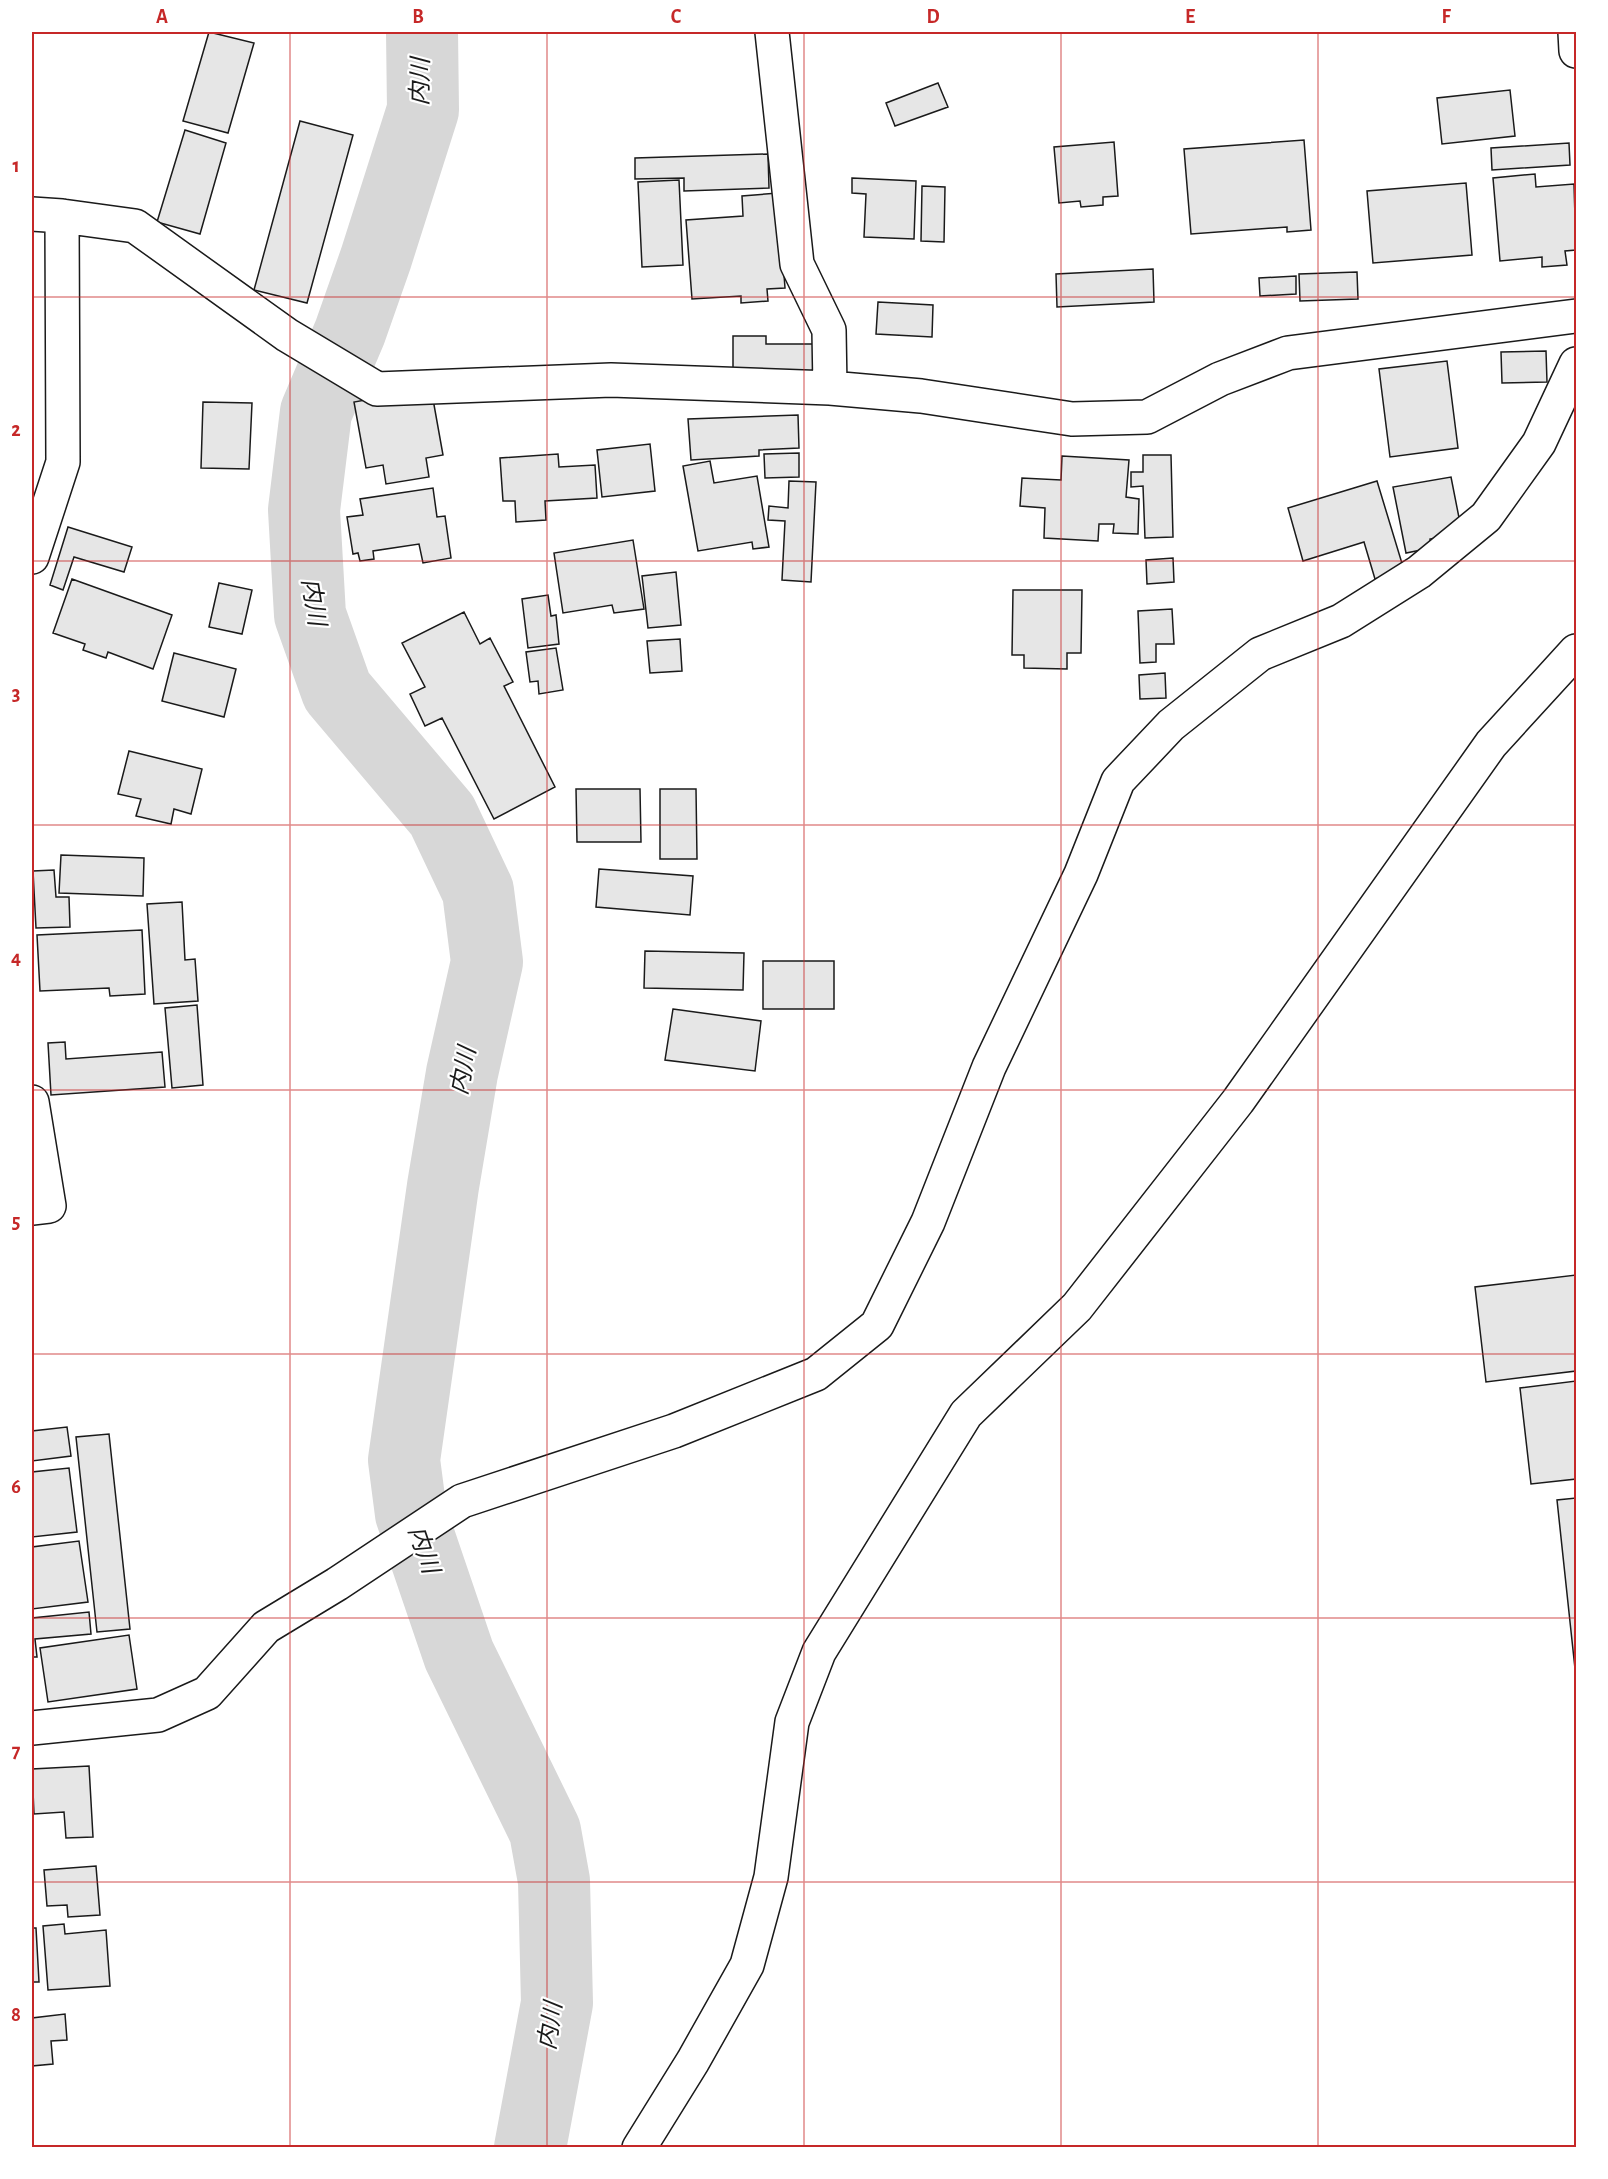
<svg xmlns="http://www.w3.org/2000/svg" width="1608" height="2179" font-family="'Alegreya Sans','Noto Sans JP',sans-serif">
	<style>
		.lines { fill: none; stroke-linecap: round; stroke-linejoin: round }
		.river { stroke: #d7d7d7; stroke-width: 72 }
		.building { fill: #e6e6e6; stroke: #1a1a1a; stroke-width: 1.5 }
		.minor-casing { stroke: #1a1a1a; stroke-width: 36 }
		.minor { stroke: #fff; stroke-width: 33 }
		.grid { fill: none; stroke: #c62828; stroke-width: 1.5; stroke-opacity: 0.55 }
		.labels { text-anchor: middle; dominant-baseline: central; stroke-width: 4.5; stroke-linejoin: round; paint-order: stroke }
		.water-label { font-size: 24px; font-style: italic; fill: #1a1a1a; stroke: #fff }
		.neatline { fill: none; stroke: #c62828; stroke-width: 2 }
		.grid-label { font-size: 20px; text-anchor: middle; font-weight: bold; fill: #c62828 }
	</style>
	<rect width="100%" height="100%" fill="#fff"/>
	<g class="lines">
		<path class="river" d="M422,32L423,110L376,258L350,332L316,412L304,510L310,615L337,691L442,815L478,891L487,962L462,1073L443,1186L404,1460L411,1514L459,1655L545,1831L554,1881L557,2003L530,2148"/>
	</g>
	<path class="building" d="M209,32L254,43L228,133L183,121Z
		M938,83L948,107L895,126L886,103Z
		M1510,90L1515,136L1442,144L1437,98Z
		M300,121L353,135L307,303L254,290Z
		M185,130L226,143L200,234L157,222Z
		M1304,140L1311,230L1287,232V227L1191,234L1184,149Z
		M1114,142L1118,196L1103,197V205L1081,207L1080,201L1059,203L1054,147Z
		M1569,143L1570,165L1492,170L1491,148Z
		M768,154L769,188L684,191V178L635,179V158Z
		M1535,174L1536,187L1574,184L1576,250L1565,251L1567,265L1542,267V257L1500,261L1493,178Z
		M852,178L916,181L914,239L864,237L866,194L852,193Z
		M679,180L683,265L642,267L638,182Z
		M1466,183L1472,255L1373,263L1367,191Z
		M922,186L945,187L944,242L921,241Z
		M778,193L785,288L767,289L768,301L741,303V296L692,299L686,220L743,216L742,196Z
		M1153,269L1154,302L1057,307L1056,274Z
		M1357,272L1358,299L1300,301L1299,274Z
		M1296,276V294L1260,296L1259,278Z
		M878,302L933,305L932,337L876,334Z
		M733,336H766V344H817V371H733Z
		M1546,351L1547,382L1502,383L1501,352Z
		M1447,361L1458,448L1390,457L1379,369Z
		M431,388L443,455L426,458L429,477L386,484L383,465L366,468L354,402Z
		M203,402L252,403L249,469L201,468Z
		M798,415L799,448L759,450V456L691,460L688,419Z
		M650,444L655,491L602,497L597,450Z
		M799,453V477L765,478L764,454Z
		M558,454L559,467L595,465L597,498L545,501L546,520L516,522L515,501H503L500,458Z
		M1143,455H1171L1173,537L1145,538L1143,486L1131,487V472H1143Z
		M1062,456L1129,460L1126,497L1139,499L1138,534L1113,533L1114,524H1099L1098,541L1044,538L1045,508L1020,506L1022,478L1061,480Z
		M710,461L714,483L757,476L769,547L753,549L752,542L698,551L683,466Z
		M1451,477L1462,533L1430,539L1431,548L1406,553L1393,487Z
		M789,481L816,482L811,582L782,580L785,521L768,520L769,506L788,508Z
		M1377,481L1404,570L1375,579L1364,542L1303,561L1288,508Z
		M433,488L437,517L445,516L451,558L423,563L419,544L373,551L374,559L360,561L358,553L353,554L347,517L363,515L360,499Z
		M68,527L132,547L124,572L74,557L63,590L50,585Z
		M633,540L644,609L614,613L612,605L563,613L554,553Z
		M1173,558L1174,582L1147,584L1146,560Z
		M676,572L681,625L648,628L642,576Z
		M72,579L172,615L153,669L108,652L106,658L83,650L85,644L53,633Z
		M219,583L252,590L242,634L209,627Z
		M1013,590H1082L1081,653H1067V669L1024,668V655H1012Z
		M548,595L551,616L556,615L559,644L528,648L522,599Z
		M1172,609L1174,644H1156V662L1140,663L1138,611Z
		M464,612L480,644L490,638L513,682L504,686L555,787L494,819L442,718L425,726L410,694L425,687L402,643Z
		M680,639L682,671L650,673L647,641Z
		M556,648L563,690L539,694L538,681L530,682L526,652Z
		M174,653L236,669L224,717L162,701Z
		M1165,673L1166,698L1140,699L1139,675Z
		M129,751L202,769L191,814L174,809L171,824L136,816L141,799L118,794Z
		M576,789H640L641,842H577Z
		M660,789H696L697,859H660Z
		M61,855L144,858L143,896L59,893Z
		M599,869L693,876L690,915L596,907Z
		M54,870L56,897H69L70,927L36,928L33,871Z
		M182,902L185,960L195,959L198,1001L154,1004L147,904Z
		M142,930L145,994L110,996L109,988L40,991L37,935Z
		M645,951L744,953L743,990L644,988Z
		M763,961H834V1009H763Z
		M197,1005L203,1085L172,1088L165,1008Z
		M673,1009L761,1021L755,1071L665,1060Z
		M65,1042L66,1059L162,1052L165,1087L51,1095L48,1043Z
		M1576,1275V1371L1486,1382L1475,1287Z
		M1576,1381V1479L1531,1484L1520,1388Z
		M67,1427L71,1456L32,1461V1431Z
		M109,1434L130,1629L97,1632L76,1437Z
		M69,1468L77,1532L32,1537V1472Z
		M1576,1498V1678L1557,1500Z
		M79,1541L88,1602L32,1609V1547Z
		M89,1612L91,1634L35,1639L37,1657H32V1618Z
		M129,1635L137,1689L48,1702L40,1648Z
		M89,1766L93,1837L66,1838L64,1812L34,1814L32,1769Z
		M96,1866L100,1915L68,1917L67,1905L47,1906L44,1870Z
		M64,1924L65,1934L106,1930L110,1986L48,1990L43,1926Z
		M32,1928H36L39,1982H32Z
		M65,2014L67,2040L51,2041L53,2064L32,2066V2070V2018Z"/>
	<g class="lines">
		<defs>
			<path id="minor" d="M1575,32L1576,51
				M32,214L62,216L135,226L287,335L377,389L611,380L830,388L829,330L797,264L772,32
				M830,388L921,396L1072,419L1147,417L1220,379L1288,353L1576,316
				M32,557L63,462L62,216
				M32,1102L49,1206L32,1208
				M32,1728L158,1715L207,1693L266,1627L337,1584L462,1501L674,1431L816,1374L877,1325L928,1222L989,1067L1081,874L1118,781L1171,725L1260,654L1341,621L1419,572L1486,517L1539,443L1576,364
				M639,2148L693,2061L747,1965L771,1877L792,1722L819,1652L966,1414L1077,1307L1238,1101L1491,744L1576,651"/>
		</defs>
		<use href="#minor" class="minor-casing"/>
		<use href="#minor" class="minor"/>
	</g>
	<path class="grid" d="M290,32V2148M547,32V2148M804,32V2148M1061,32V2148M1318,32V2148M32,297H1576M32,561H1576M32,825H1576M32,1090H1576M32,1354H1576M32,1618H1576M32,1882H1576"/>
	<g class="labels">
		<g class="water-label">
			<text transform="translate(421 82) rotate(-89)">内川</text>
			<text transform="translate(313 602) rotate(81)">内川</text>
			<text transform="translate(464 1071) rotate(-79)">内川</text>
			<text transform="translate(423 1550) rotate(71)">内川</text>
			<text transform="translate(551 2026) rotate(-82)">内川</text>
		</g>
	</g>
	<rect width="1608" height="2179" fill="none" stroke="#ffffff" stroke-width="66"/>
	<rect x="33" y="33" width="1542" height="2113" class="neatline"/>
	<g class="grid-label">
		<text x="162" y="23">A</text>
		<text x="418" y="23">B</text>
		<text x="676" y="23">C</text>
		<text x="933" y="23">D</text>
		<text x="1190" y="23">E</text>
		<text x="1446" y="23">F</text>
		<text x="16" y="172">1</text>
		<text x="16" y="436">2</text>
		<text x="16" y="700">3</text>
		<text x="16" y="964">4</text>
		<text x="16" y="1228">5</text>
		<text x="16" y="1493">6</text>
		<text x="16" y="1757">7</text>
		<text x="16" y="2021">8</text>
	</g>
</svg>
